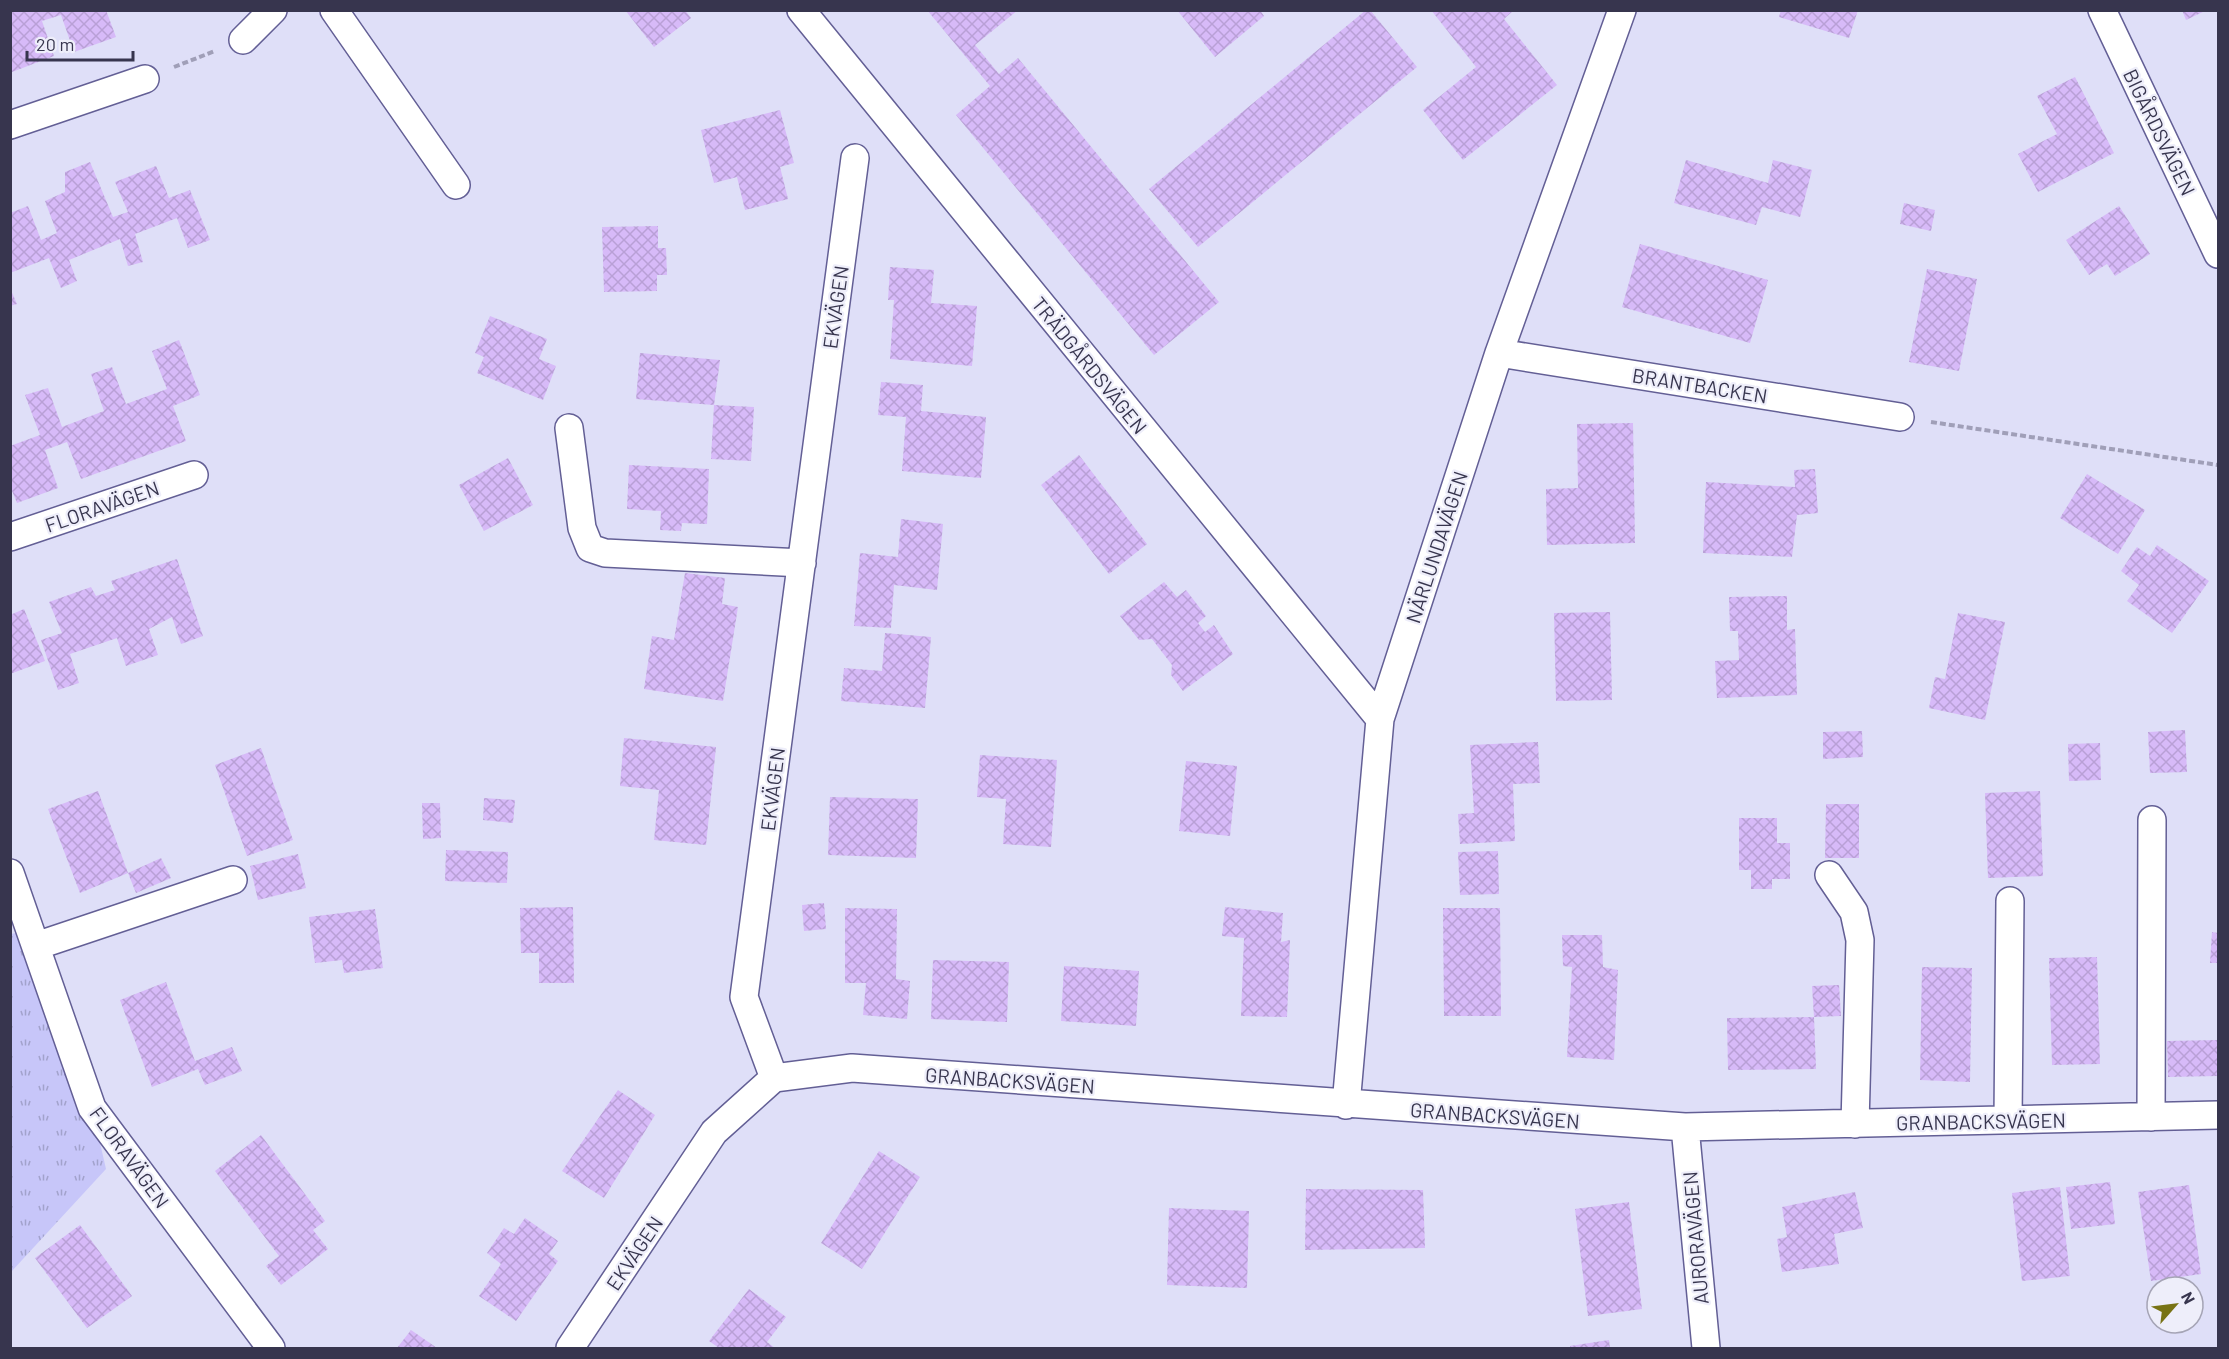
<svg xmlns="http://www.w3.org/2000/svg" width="2229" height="1359" font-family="Barlow,sans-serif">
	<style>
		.park { fill: url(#park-tufts) }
		.building { fill: url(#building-cross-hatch) }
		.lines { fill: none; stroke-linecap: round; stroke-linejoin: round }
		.street-casing { stroke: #635f95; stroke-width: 30 }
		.path { stroke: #a09fb8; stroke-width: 4; stroke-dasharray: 6 3; stroke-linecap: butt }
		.street { stroke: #fff; stroke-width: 27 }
		.labels { text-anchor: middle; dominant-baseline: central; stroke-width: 4.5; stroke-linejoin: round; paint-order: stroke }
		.street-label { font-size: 20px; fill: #37354e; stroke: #eeeefa }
	</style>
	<defs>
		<pattern id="park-tufts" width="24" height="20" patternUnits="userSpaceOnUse" patternTransform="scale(1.5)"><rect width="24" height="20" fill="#c7c6f9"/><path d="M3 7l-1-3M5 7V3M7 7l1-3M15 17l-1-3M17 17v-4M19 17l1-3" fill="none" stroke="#a2a2cc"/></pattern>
		<pattern id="building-cross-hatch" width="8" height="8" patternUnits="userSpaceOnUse" patternTransform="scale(1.5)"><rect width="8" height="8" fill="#d7baf8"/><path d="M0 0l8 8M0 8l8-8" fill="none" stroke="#b9a0d6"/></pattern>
	</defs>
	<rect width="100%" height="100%" fill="#dfdff8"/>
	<path class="park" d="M30,930L92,1108L106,1169L11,1272V934Z"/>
	<path class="building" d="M18,10H106L116,37L74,52L61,15L42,21L54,56L12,72L10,67V13Z
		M625,10H685L691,18L654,47Z
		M927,10H1018L975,45L999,74L1018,58L1219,302L1154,355L956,115L990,86Z
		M1177,10H1260L1264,16L1215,57Z
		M1366,10H1370L1417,67L1198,247L1149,189Z
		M1431,10H1514L1504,19L1557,85L1463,160L1423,110L1476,67Z
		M1781,10H1858L1849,38L1779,17Z
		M2182,10H2207L2186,20Z
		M2075,77L2114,153L2038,192L2018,154L2057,134L2037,96Z
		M780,110L794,163L780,167L788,199L745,210L737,177L714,183L701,130Z
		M1686,160L1768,183L1773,160L1812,170L1800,217L1762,207L1756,225L1674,203Z
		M90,162L113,217L128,212L115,182L156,166L169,198L190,190L210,240L188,248L177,218L135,234L143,262L128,266L120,239L69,260L77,281L61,288L49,258L10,273V213L28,206L41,240L57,233L45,201L65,192V172Z
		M1904,203L1935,210L1931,231L1900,224Z
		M2119,206L2150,254L2115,276L2107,264L2089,275L2066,240Z
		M658,226V248H666L667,275H657V291L604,292L602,227Z
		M1640,244L1768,280L1750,343L1622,307Z
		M890,267L934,270L931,303L977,306L972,366L890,359L894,300H888Z
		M1927,269L1977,279L1959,371L1909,362Z
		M10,288L17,304L10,306Z
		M490,316L547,339L539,359L556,366L543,400L477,373L484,357L475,353Z
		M179,340L200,395L173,406L186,441L81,479L67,442L45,450L58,488L17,503L10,486V446L40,435L25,395L48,388L62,427L104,411L91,374L112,367L126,404L167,389L152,351Z
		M640,353L720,360L714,405L636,399Z
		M881,382L923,385L921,411L986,417L981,478L902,471L906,417L878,415Z
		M714,405L754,407L751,461L711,459Z
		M1633,423L1635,543L1547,545L1546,489L1578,488L1577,424Z
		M1079,455L1147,544L1109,574L1041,485Z
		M508,458L533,505L484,531L459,485Z
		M629,465L709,469L707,524L682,523L681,531L660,530L661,511L627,509Z
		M1815,469L1818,513L1797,515L1792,557L1703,553L1706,482L1795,487L1794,470Z
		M2087,474L2145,510L2118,554L2060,518Z
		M901,519L943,524L937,590L894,585L891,628L854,626L860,553L898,557Z
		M2157,545L2209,581L2172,633L2127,601L2139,585L2121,571L2137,547L2150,556Z
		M177,559L203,636L181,644L172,617L149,629L158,655L126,666L117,638L70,654L79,683L58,690L41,640L62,633L49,602L91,587L96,596L115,590L111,581Z
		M685,573L725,578L722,604L738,607L723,701L644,689L652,636L674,640Z
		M1164,582L1177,597L1186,590L1206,616L1198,623L1205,632L1214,625L1233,654L1183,691L1171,675L1172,665L1152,639L1139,640L1120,616Z
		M1787,596V630L1795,629L1797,695L1717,698L1715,661L1739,660L1738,631H1730L1729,597Z
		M24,609L45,661L10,674V615Z
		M1610,612L1612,700L1556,701L1554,613Z
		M1958,613L2005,622L1985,720L1929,708L1935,677L1945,679Z
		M885,633L931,637L925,708L841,701L844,668L882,671Z
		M2185,730L2187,772L2150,773L2148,732Z
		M1862,731L1863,757L1823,759V732Z
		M624,738L716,747L706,845L654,840L659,790L620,786Z
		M1538,742L1540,783L1513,784L1515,841L1460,844L1458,814L1474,813L1470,745Z
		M2100,743L2101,780L2069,781L2068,744Z
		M261,748L293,840L247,856L215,765Z
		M980,755L1057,760L1051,847L1003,844L1006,799L977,797Z
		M1186,761L1237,766L1230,836L1179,831Z
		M98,791L128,873L80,893L48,809Z
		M2040,791L2043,876L1988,878L1985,793Z
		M830,797L918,799L916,858L828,855Z
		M484,798L515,800L513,823L483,820Z
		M422,803H440L441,838L423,839Z
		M1826,804H1859V858H1825Z
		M1739,818H1777V843H1790V879H1772V889H1751V870H1739Z
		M446,850L508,852L507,883L445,881Z
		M1498,851L1499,894L1460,895L1458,852Z
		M298,854L306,888L258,900L250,866Z
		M161,858L171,878L136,893L128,873Z
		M824,903L826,929L804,931L802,905Z
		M573,907L574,983H539V953H521L520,908Z
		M1225,907L1283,913L1281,942L1290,940L1287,1017L1241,1016L1244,938L1222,936Z
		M845,908L897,909L896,979L910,981L907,1019L863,1015L866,983H845Z
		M1443,908H1500L1501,1016H1444Z
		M375,909L383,968L344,973L342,960L315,963L309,917Z
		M2212,932L2218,933V963H2210Z
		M1562,935H1602L1603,967L1618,970L1614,1060L1567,1057L1572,967L1563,966Z
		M2097,957L2100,1064L2052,1065L2049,958Z
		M933,960L1009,962L1007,1022L931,1019Z
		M1064,966L1139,971L1136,1026L1061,1021Z
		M1922,967L1972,968L1970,1082L1920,1080Z
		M166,982L195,1061L232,1047L242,1071L205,1085L198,1069L152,1087L120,1000Z
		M1839,985L1841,1016L1814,1017L1812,986Z
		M1814,1017L1816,1069L1728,1070L1727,1018Z
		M2218,1040V1076L2168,1077L2167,1041Z
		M618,1090L655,1115L604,1198L562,1171Z
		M261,1135L325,1221L313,1230L328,1249L281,1285L266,1266L279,1256L215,1171Z
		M879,1151L920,1177L862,1269L821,1243Z
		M2110,1182L2115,1224L2071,1229L2066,1187Z
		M2189,1185L2201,1274L2151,1281L2138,1192Z
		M2060,1187L2070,1276L2022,1281L2012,1193Z
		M1306,1189L1423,1190L1425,1248L1305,1250Z
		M1855,1192L1863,1228L1834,1234L1839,1264L1782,1272L1777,1239L1787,1237L1782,1207Z
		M1629,1202L1642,1309L1588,1316L1575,1209Z
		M1169,1208L1249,1211L1247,1288L1167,1285Z
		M525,1218L558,1241L549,1254L558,1261L516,1321L479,1296L501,1264L487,1253L504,1228L514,1234Z
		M80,1225L132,1296L87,1328L35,1258Z
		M749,1289L786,1317L767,1342L775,1348H719L709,1341Z
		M411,1330L437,1348H397Z
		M1609,1340L1610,1348H1570V1346Z"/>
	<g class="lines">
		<defs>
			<path id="street" d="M334,10L456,185
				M801,10L1380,719
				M2102,10L2218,254
				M243,40L273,10
				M10,125L145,79
				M1499,353L1900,417
				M569,428L582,528L590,548L605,553L802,563
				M10,537L194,475
				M10,873L92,1108L271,1348
				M1829,875L1854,912L1860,940L1855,1124
				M36,946L233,880
				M774,1078L852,1068L1685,1127L2218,1115
				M774,1078L744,997L855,158
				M1346,1105L1380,719L1499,353L1622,10
				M2151,1117L2152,820
				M2008,1120L2010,901
				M1685,1127L1706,1348
				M570,1348L714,1132L774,1078"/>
		</defs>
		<use href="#street" class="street-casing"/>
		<path class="path" d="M174,67L215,51
			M1931,422L2218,465"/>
		<use href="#street" class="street"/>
	</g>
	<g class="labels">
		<g class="street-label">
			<text transform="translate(2160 132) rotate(64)">BIGÅRDSVÄGEN</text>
			<text transform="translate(835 307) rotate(-82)">EKVÄGEN</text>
			<text transform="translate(1090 365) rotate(51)">TRÄDGÅRDSVÄGEN</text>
			<text transform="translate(1700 385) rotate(9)">BRANTBACKEN</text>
			<text transform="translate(102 506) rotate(-19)">FLORAVÄGEN</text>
			<text transform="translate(1436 547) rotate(-72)">NÄRLUNDAVÄGEN</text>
			<text transform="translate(772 789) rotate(-83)">EKVÄGEN</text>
			<text transform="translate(1010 1080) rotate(4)">GRANBACKSVÄGEN</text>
			<text transform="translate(1495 1115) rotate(4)">GRANBACKSVÄGEN</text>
			<text transform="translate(1981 1121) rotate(-1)">GRANBACKSVÄGEN</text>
			<text transform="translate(130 1157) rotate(54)">FLORAVÄGEN</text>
			<text transform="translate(1695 1238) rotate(-95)">AURORAVÄGEN</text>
			<text transform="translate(634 1253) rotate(-56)">EKVÄGEN</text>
		</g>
	</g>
	<rect width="2229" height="1359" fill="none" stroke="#37354e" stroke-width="24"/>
	<g transform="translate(2175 1305) rotate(62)"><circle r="28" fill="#eeeefa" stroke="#a5a4b5" stroke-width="1.5"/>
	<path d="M0-4.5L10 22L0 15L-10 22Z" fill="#787315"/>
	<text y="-9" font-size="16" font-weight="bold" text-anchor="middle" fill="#37354e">N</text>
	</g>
	<path d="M27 51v9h106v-9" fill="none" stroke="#37354e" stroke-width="3"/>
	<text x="36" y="51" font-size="18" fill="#37354e" stroke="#eeeefa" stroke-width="4.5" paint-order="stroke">20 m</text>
</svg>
